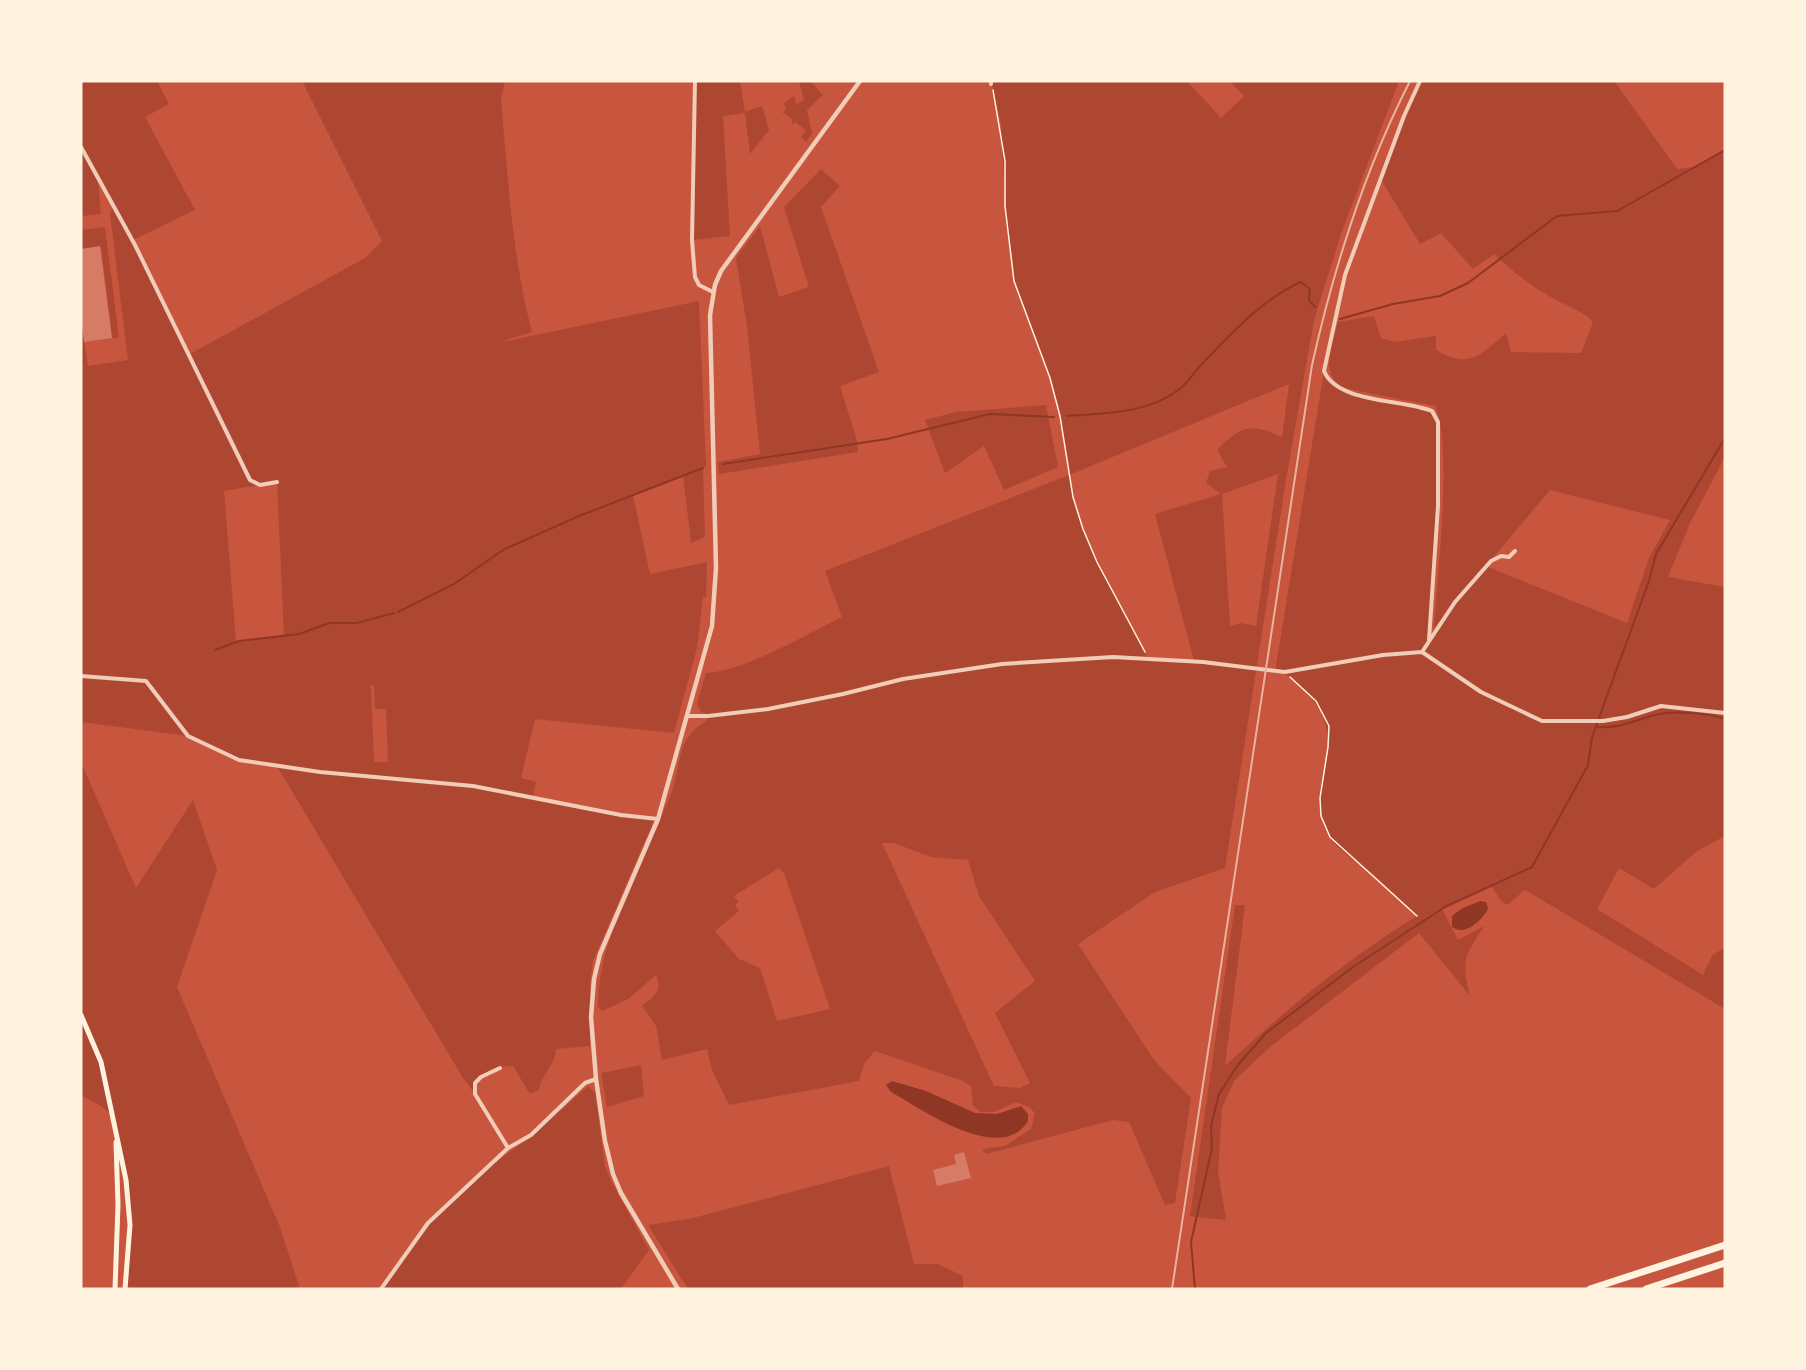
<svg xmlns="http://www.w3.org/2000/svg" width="1806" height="1370" font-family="'DejaVu Sans',sans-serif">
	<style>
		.green { fill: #ae4732; fill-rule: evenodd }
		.water { fill: #8f3625 }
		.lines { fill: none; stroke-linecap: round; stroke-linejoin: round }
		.stream { stroke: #8f3625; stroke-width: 2 }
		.building { fill: #d67c66 }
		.path { stroke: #fff3e0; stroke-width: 1.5 }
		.minor { stroke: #f1ccb7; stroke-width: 4 }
		.tertiary { stroke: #f1ccb7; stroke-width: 4.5 }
		.secondary { stroke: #fff3e0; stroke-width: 5 }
		.motorway { stroke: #fff3e0; stroke-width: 7 }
		.rail { stroke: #e9b49f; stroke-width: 2 }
	</style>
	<rect width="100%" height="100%" fill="#c8553d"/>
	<path class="green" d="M81,81H157L169,104L145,117L195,210L133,240L190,354L365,258L382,241L302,81H505L501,100C508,177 512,256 532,332L497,343L699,301L706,466L703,468L705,537L691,543L683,475L633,495L650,574L707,562L706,597H703L697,648L674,733L535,719L521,778L536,782L533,797L621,815L655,818L593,961L590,982V1046L556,1049C555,1066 542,1073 539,1090L530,1094L513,1066C503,1065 480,1073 476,1083C474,1087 475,1090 475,1094L463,1078L277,766L239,760L188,736L81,722V318L88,366L128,360L110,214L113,205L98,180L101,214L81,216ZM277,482L284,635L236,642L224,491ZM371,685L374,686L375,709H386L388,762H374Z
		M695,81H740L745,112L762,106L769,130L750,154L745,113L723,116L730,236L692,240Z
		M799,81H810L823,95L807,110L812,133L806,142L801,137L806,130L795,122L792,125V119L782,112L786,110L784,103L794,96L796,104L804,100Z
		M991,81H1187L1221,118L1244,96L1230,81H1399L1341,234L1314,320L1287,474L1225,868L1155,892L1078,944L1154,1060L1191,1098L1175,1203L1165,1205L1129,1122L1113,1120L986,1154L982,1149L1005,1146L1031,1129L1035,1113L1029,1107L1016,1102L994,1112H980L973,1105L971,1086L963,1081L875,1051L864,1064L859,1081L729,1105L712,1070L707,1049L662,1060L656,1026L642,1006C654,996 663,991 656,975L628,999L602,1011L598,1007C597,936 647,857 672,791C678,775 678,753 687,739C692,731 699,725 707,721V714L701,712L697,703L706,673C745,671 805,635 842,617L825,571L1069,475L1060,416L1050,378L1014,281L1006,221L1001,124ZM1289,384L1282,437C1250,423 1242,425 1217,450L1227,467L1210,471L1206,483L1221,494L1155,514L1194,661L1147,658C1119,595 1081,546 1069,475ZM1278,474L1256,626L1241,623L1230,626L1222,494ZM882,843H894L931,857L968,860L979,896L1035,981L995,1013L1030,1083L1020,1088L994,1086ZM779,868L784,873L830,1009L777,1021L760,968L739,959L715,931L739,911L735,905L739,902L734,896Z
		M1420,81H1614L1677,169L1693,167L1725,150V457L1690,523L1668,577L1725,587V836L1697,851L1654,889L1619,868L1597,909L1703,975L1712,956L1725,947V1009L1525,890L1507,905L1502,902L1491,886L1442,909L1458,940L1484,926C1464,958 1461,960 1470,996L1419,933L1270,1047L1234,1081L1222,1108L1218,1172L1226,1220L1190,1216L1235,905H1245L1225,1066C1285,1010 1347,959 1417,916C1403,902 1389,888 1374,875C1360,863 1339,852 1329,836C1297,783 1361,744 1301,687C1292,679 1287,672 1275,672L1324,371L1328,381L1335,387L1432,411C1449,443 1432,593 1429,638L1455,602L1488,567L1627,623L1649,558L1670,520L1550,490L1434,628C1437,581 1453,443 1435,406L1343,388C1319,372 1332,346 1338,322L1374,316L1381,338L1394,342L1436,336V350C1469,369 1480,356 1506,333L1511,352L1581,353L1593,322C1585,311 1559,303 1546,294C1526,283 1510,269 1494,254L1473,269L1441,233L1420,244L1380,178Z
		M821,169L840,186L821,207L879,372L840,386L857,441L858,452L719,474L718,462L760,454L747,326L736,258L760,226L779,297L809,287L784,207Z
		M105,227L119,338H112L101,247L81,249V230Z
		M1046,405L1058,467L1004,490L984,446L945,473L925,420L956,412Z
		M81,762L136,888L193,800L217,870L177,987L280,1227L300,1289H125C128,1251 132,1141 108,1112C102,1105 89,1100 81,1095Z
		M641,1065L644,1096L607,1107L601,1073Z
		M588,1086L595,1093L605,1166L611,1181L649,1250L621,1289H381L428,1223L478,1175L532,1136Z
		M889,1166L914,1264H938L963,1276V1289H688L648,1225L689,1219Z"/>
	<path class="water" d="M1480,901L1486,902L1488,909C1482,920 1465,937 1452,927V916L1461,909Z
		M892,1081L926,1091L975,1113L997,1114L1021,1106L1028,1114V1121C1000,1166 920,1108 891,1092L886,1085Z"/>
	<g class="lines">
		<path class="stream" d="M1340,319L1393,304L1440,296L1468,283L1557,216L1617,211L1725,150
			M1067,416C1105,413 1149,414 1181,388C1189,381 1195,371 1202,364C1231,334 1262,299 1301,282L1310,289L1309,300L1315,307
			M723,464L887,439L990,414L1054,417
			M505,549L579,516L703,468
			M398,612L454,584L503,550
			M215,650L239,641L299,634L329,623H357L394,613
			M1596,727C1622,729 1635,719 1660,714C1677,711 1708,713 1725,719
			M1195,1289L1191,1242L1212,1148L1211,1126L1219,1094L1237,1066L1266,1033L1353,967L1445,907L1532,867L1588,765L1592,737L1649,581L1656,554L1725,438"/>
	</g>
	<path class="building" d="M100,246L112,338L84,342L81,318V249Z
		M964,1152L971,1178L937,1186L933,1170L956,1164L954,1155Z"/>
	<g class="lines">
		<path class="path" d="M993,90L1005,161V206L1014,281L1050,378L1060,416L1073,497L1083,529L1097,562L1145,652
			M1290,677L1316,701L1329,726L1328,747L1320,798L1321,816L1330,837L1417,916"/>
		<path class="minor" d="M695,81L692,240L695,277L699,285L713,292
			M991,81V84
			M1420,81L1404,116L1345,275L1324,371C1337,403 1402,399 1432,411L1438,422V506L1429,640
			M81,147L135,245L250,480L260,485L277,482
			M1422,652L1455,602L1491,561L1501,556L1509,557L1515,551
			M81,676L146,681L188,736L239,760L320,772L473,786L621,815L658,819
			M689,716H708L768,709L843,694L903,679L1002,664L1113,657L1203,662L1285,672L1383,655L1422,652L1481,692L1542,721H1603L1627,717L1661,706L1725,713
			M500,1068L481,1077L475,1083V1094L508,1148
			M381,1289L428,1223L508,1148L531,1135L585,1083L596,1079"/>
		<path class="tertiary" d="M678,1289L621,1193L613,1174L605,1141L596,1079L591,1017L594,979L600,954L658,819L712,626L716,568L710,315L715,285L721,271L860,81"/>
		<path class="secondary" d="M81,1015L101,1062L126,1180L130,1225L125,1289
			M115,1289L118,1205L116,1142"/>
		<path class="motorway" d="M1590,1289L1725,1245
			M1646,1289L1725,1263"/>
		<path class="rail" d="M1172,1289L1312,365C1334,267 1364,171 1410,81"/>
	</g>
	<rect width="1806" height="1370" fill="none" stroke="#fff3e0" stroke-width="165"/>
</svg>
